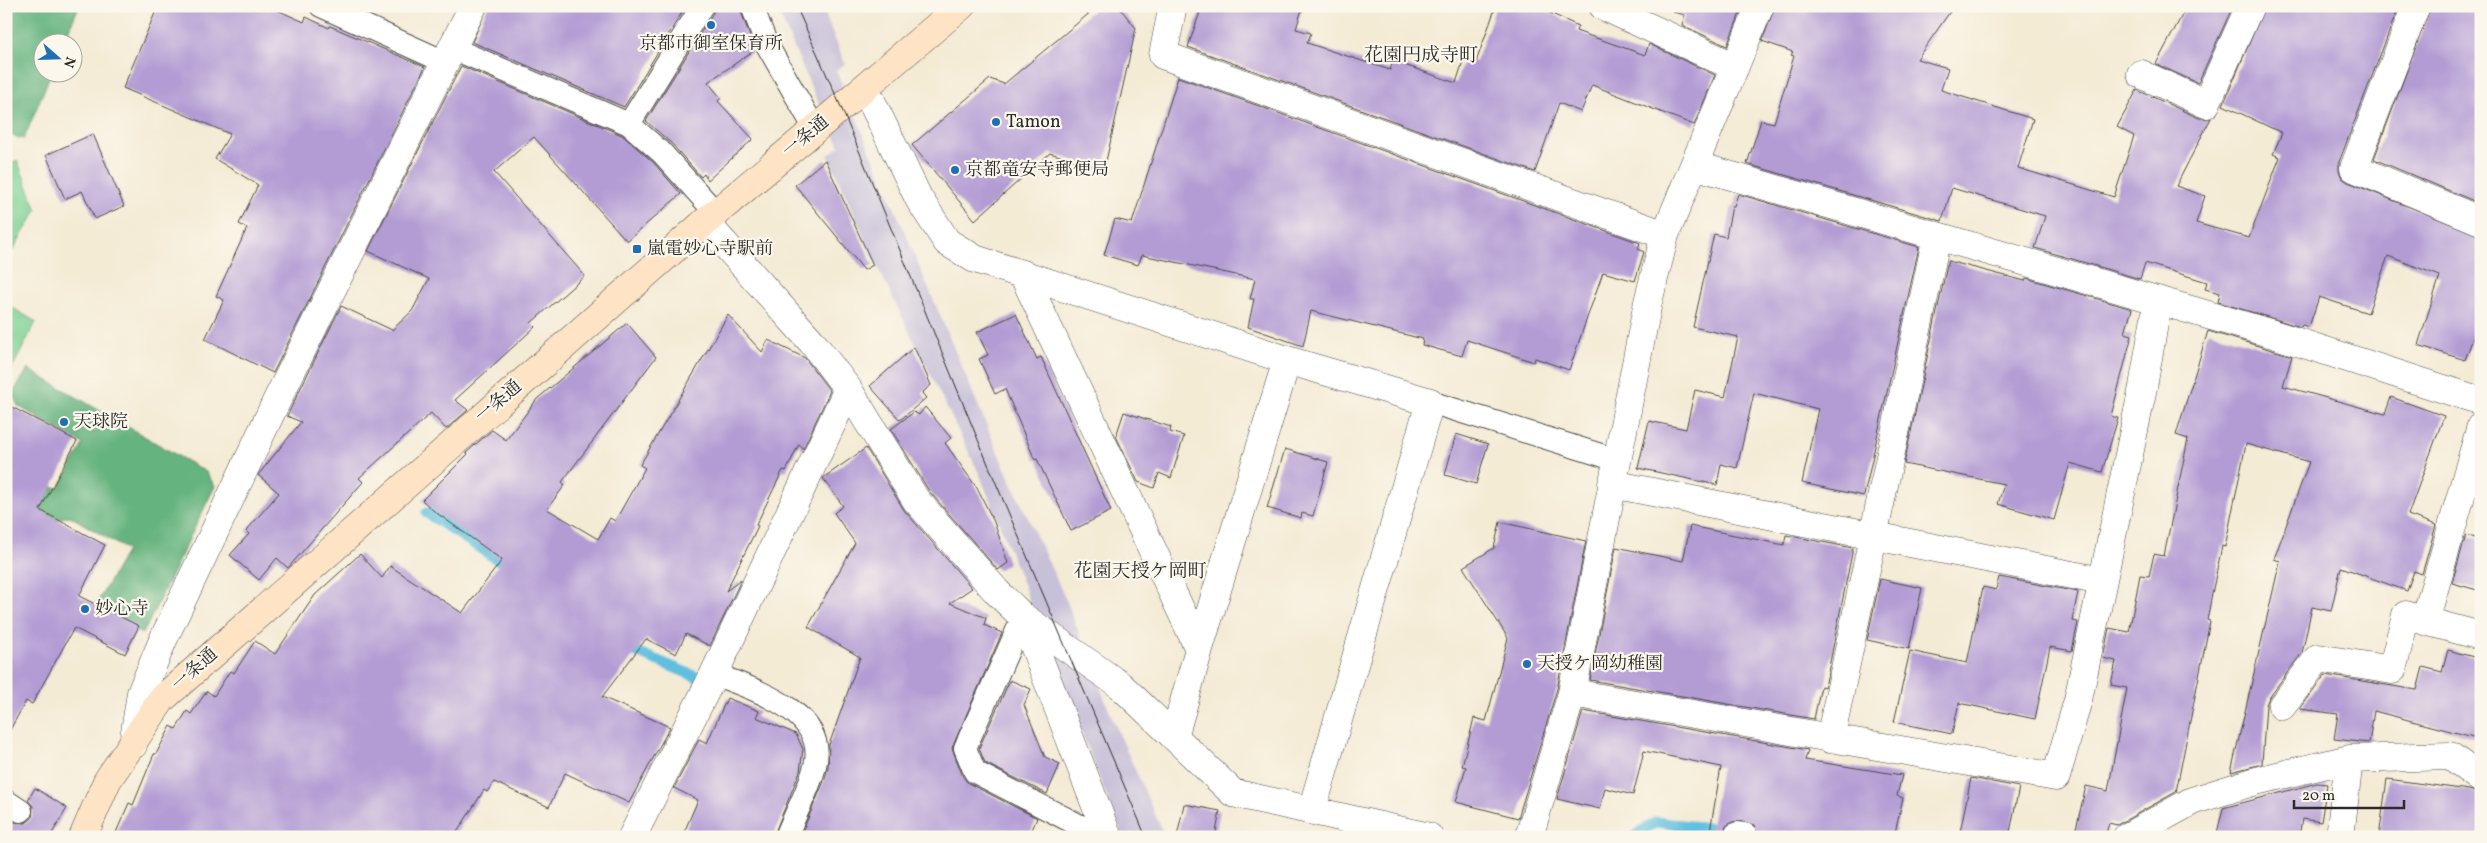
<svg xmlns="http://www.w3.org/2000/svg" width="2487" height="843" font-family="Vollkorn,'Noto Serif JP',serif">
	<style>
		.industrial { fill: #c7c0d9 }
		.green { fill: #7cd194; stroke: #547e60 }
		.forest { fill: #65b37e; stroke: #486f54 }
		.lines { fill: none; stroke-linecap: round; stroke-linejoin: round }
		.stream { stroke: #60bfde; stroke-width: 11 }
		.building { fill: #b39bd4 }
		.lane-casing { stroke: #494844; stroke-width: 24 }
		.street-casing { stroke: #494844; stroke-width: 29 }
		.secondary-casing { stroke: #494844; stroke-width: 29 }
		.lane { stroke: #fff; stroke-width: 22 }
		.street { stroke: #fff; stroke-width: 28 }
		.secondary { stroke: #fee4c5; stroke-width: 28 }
		.tram { stroke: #2b2b2b; stroke-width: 1 }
		.poi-dot { fill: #1f6fb2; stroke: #fbf7ec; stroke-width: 2 }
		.labels { text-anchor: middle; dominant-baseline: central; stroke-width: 4.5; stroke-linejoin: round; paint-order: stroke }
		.poi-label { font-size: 18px; fill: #2b2b2b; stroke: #fbf7ec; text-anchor: start }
		.street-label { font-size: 18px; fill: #2b2b2b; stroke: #fbf7ec }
		.neighbourhood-label { font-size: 19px; fill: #2b2b2b; stroke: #fbf7ec }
	</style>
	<rect width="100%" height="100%" fill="#fbf7ec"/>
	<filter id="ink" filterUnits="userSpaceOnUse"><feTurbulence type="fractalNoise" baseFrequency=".02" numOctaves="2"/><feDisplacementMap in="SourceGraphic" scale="10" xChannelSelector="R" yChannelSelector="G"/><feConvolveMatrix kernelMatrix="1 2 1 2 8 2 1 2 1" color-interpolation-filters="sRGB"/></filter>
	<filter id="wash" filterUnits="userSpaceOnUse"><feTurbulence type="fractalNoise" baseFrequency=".0096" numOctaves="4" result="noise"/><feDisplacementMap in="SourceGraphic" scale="20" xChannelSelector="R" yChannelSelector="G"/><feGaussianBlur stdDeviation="1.12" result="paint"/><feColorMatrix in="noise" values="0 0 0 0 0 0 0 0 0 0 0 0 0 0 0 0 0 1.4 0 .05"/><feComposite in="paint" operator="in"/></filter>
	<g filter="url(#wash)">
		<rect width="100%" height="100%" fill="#f4ebd5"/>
		<path class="industrial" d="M776,6H822L845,64L836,70L1003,464L1067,602L1110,713L1165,837H1123L980,475L876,264L828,155L840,146L815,96Z"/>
		<path class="green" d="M17,160L37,210L6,261V167Z
			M6,304L36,322L6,380Z"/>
		<path class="forest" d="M6,6H79L64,42H42V72L51,73L24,139L6,134Z
			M28,369L206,472L215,486L143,634L94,608L127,550L70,516L36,524L46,487L59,488L83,444L18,406L12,394Z"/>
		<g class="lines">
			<path class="stream" d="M427,513L513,570
				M622,646L697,677
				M1633,837L1656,822L1725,830"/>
		</g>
		<g id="blocks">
			<path class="building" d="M158,6H268L304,22L306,17L329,28L330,26L425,67L273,373L205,339L224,300L216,296L247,228L239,224L258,185L215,159L230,134L123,88Z
				M488,6H686L624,107L472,42Z
				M715,6H739L755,50L708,82L721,98L718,101L753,139L708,180L704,174L701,177L672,144L646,121L713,13Z
				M1098,6H1118L1136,28L1104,170L1050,153L975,220L912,145L990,79L1004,84Z
				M1202,6H1303L1296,29L1311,33L1307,43L1390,70L1393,61L1456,83L1464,58L1476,62L1496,6H1535L1578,26L1576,31L1645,55L1649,44L1715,75L1694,125L1592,85L1581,112L1559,103L1535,172L1188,47Z
				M1674,6H1743L1727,46L1682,25L1685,15L1673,12Z
				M1775,6H1954L1917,59L1948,68L1941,90L2033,119L2018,168L2114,197L2134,136L2117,127L2137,90L2199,118H2211L2176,186L2205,196L2196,223L2249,238L2280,157L2273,154L2282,133L2223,105L2265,6H2399L2339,162V171L2342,178L2348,182L2481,236V316L2465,360L2418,345L2440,276L2388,256L2368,313L2319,297L2309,327L2302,325L2301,327L2218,302L2220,293L2205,289L2207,282L2145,263L2140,279L2035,248L2045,216L1952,188L1942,221L1747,164L1761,120L1774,123L1794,56L1791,55L1793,52L1762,41Z
				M2187,6H2233L2198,83L2156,64Z
				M2431,6H2481V204L2374,159Z
				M461,66L622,135L653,162L681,194L627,241L534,137L494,172L585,276L531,323L535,327L455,400L468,410L446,429L431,413L359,478L363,482L288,568L277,558L259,580L230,555L249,534L246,531L279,493L258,475L301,422L287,416L341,306L392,330L412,311L429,279L368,251Z
				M1178,77L1640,243L1638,249L1644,252L1635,281L1603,272L1569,370L1535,358L1534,362L1467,340L1462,356L1422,345L1423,339L1311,311L1303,346L1248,327L1254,299H1250L1255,279L1142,255L1138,265L1104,255L1115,219L1132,223Z
				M93,134L124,206L95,219L82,191L65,199L46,155Z
				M825,160L873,265L864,270L795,185Z
				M1738,194L1919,247L1864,496L1802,483L1818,409L1754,393L1737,468L1721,464L1717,485L1638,468L1649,421L1686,429L1695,390L1725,397L1738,337L1693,327L1714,234L1726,237L1732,206H1734Z
				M1948,261L2025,281L2026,278L2132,309L2125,333L2132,335L2111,416L2118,418L2102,472L2070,463L2054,520L1998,504L2004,484L1904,464Z
				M1016,314L1037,359L1041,357L1111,511L1071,531L1037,459L1035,460L1005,389L995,394L979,359L988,355L977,332Z
				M728,315L762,352L768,340L805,358L830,391L803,449L799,444L786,471L783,470L756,525L758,526L726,591L741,580L710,646L686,634L676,654L646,639L602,697L670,727L629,803L565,773L549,807L494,782L487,792L484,790L454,837H114L129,803L133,805L154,754H156L171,726L176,729L187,711L191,714L207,691L214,696L230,671L234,673L255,641L275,654L315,595L360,554L382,578L390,566L462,613L502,560L434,511L422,500L468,454L466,453L492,430L506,440L537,399L627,323L656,357L562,482L565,485L547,509L598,539L610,518L615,521L645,468L640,465Z
				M2208,331L2292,356L2283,386L2385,414L2391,397L2444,416L2408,515L2436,525L2422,574L2414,571L2407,591L2341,567L2331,611L2312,607L2302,653L2269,697L2266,705L2262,764L2231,772L2280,561L2274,559L2309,462L2246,444L2225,547L2222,546L2213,589L2207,620L2210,621L2176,792L2117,825L2109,823L2105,837H2074L2086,786L2108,791L2127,688L2111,685L2116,661L2103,658L2109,628L2129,632L2140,575L2149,576L2154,554L2164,556L2188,439L2176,435Z
				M914,347L931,385L922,393L926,398L900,420L870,386Z
				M6,404L77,441L40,510L105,545L79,596L139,626L125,654L74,628L32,704L26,701L6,737Z
				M925,407L951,438L945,443L977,488L994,522L1008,563L998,570L929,491L891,429L914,412L919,415Z
				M1124,412L1171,427L1170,432L1184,436L1171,478L1159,473L1154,488L1138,482L1116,436Z
				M1456,434L1488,444L1476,484L1445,475Z
				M866,448L904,510L972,588L950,603L986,618L984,625L1002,633L952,748L963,777L968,783L1037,818L1029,837H800L825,779L828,767L829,745L860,657L808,627L855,543L834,513L843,506L823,478Z
				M1285,449L1328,462L1313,516L1302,513L1301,518L1267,508Z
				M1500,522L1586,541L1557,689L1518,818L1456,802L1466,767L1462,766L1474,718L1486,721L1508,638L1463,567L1494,548Z
				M1690,526L1784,545L1786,535L1853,548L1825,687L1821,686L1814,719L1590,680L1616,547L1683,561Z
				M2466,535L2481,540V591L2452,583Z
				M1999,577L2078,592L2072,621L2078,622L2072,651L2050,647L2035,719L1959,703L1952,734L1894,722L1910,651L1967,663L1983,587L1996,590Z
				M1880,579L1922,588L1909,649L1867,640Z
				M2448,650L2481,659V739L2374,711L2369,743L2334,739L2338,714L2300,709L2325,675L2417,690L2423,667L2442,672Z
				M1010,680L1031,689L1024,705L1045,757L1060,764L1047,794L985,763L979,748Z
				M727,698L759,711L756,717L796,734L803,749L800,771L773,837H682L698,800L674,788L699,739L707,743Z
				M1583,711L1808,750L1805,760L1902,775L1897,796L1903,798L1894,837H1759L1754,825L1740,821L1732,822L1726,826L1723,837H1709L1721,767L1644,751L1633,795L1605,788L1600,809L1557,799Z
				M1971,778L2019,787L2009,837H1959Z
				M2387,779L2469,790L2481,794V837H2379Z
				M2317,783L2327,784L2321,822L2302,819L2299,837H2216L2223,808Z
				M35,788L67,808L50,837H6L14,822L26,823L32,818L33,806L28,800Z
				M1184,804L1220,811L1215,837H1177Z"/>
		</g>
	</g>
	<g filter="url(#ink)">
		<use href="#blocks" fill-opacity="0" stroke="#494844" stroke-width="1"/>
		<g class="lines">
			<defs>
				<path id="lane" d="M321,6L445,62
					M752,6L767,45L815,129
					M452,48L629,124L662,153L716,213
					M629,124L702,6
					M1430,402L1617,460
					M1023,617L965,748L975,772L1102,837
					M714,674C751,689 829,711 815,766C809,790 795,814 786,837
					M6,801L21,811"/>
				<path id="street" d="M1169,6L1172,10L1163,55L1665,235
					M1603,6L1735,67
					M2416,6L2354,168L2481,221
					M2141,74L2206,104L2250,6
					M865,88L919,199L947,242L975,259L1287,360L1430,402L1312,810
					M1694,165L2273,334L2481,401
					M705,222L812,342L848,389L916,500L997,592L1023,617L1120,685L1233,793L1429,837
					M1023,274L1199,649
					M2481,426L2425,621L2481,636
					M1612,484L2102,581
					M1023,617L1108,837
					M1572,693L2056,777L2078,700L2143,387L2158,300
					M2282,706L2318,658L2392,670L2406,615L2425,621
					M1174,737L1199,649L1287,360
					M1830,739L1937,236
					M133,745L141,693L163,640L277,400L473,6
					M1738,836L1744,837
					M632,837L714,674L848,389
					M1529,837L1572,693L1648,302L1665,235L1760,6
					M2127,837L2192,801L2256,781L2349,759L2450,756L2481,779
					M2340,837L2349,759"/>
				<path id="secondary" d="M83,837L107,781L162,699L705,222L961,6"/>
			</defs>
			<use href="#lane" class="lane-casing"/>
			<use href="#street" class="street-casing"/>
			<use href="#secondary" class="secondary-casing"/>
			<use href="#lane" class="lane"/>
			<use href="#street" class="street"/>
			<use href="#secondary" class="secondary"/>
			<path class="tram" d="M796,6L841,107L990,469L1146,837"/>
		</g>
	</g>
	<g class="poi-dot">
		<circle cx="711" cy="25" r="5"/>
		<circle cx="996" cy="122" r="5"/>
		<circle cx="955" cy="170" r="5"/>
		<rect x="632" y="244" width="10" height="10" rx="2.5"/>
		<circle cx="64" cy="422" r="5"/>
		<circle cx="85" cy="609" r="5"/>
		<circle cx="1527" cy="664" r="5"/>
	</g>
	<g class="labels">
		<g class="poi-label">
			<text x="711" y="44" text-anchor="middle">京都市御室保育所</text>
			<text x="1006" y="122">Tamon</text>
			<text x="965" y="170">京都竜安寺郵便局</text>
			<text x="647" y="249">嵐電妙心寺駅前</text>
			<text x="74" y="422">天球院</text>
			<text x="95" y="609">妙心寺</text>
			<text x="1537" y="664">天授ケ岡幼稚園</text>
		</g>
		<g class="street-label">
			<text transform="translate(806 137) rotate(-40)">一条通</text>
			<text transform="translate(499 402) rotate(-41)">一条通</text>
			<text transform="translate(195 670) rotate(-42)">一条通</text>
		</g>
		<g class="neighbourhood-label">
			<text x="1421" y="56">花園円成寺町</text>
			<text x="1140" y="572">花園天授ケ岡町</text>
		</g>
	</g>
	<rect width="2487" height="843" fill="none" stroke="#fbf7ec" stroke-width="25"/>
	<g transform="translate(58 58) rotate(110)"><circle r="24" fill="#fbf7ec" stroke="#a8a59f"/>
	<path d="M0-4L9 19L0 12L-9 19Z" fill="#1f6fb2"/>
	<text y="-8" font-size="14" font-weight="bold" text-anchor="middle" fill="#2b2b2b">N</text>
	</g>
	<path d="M2294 800v8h110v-8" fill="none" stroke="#2b2b2b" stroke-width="2.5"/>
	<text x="2302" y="800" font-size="15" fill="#2b2b2b" stroke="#fbf7ec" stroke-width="4" paint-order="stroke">20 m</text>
</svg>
